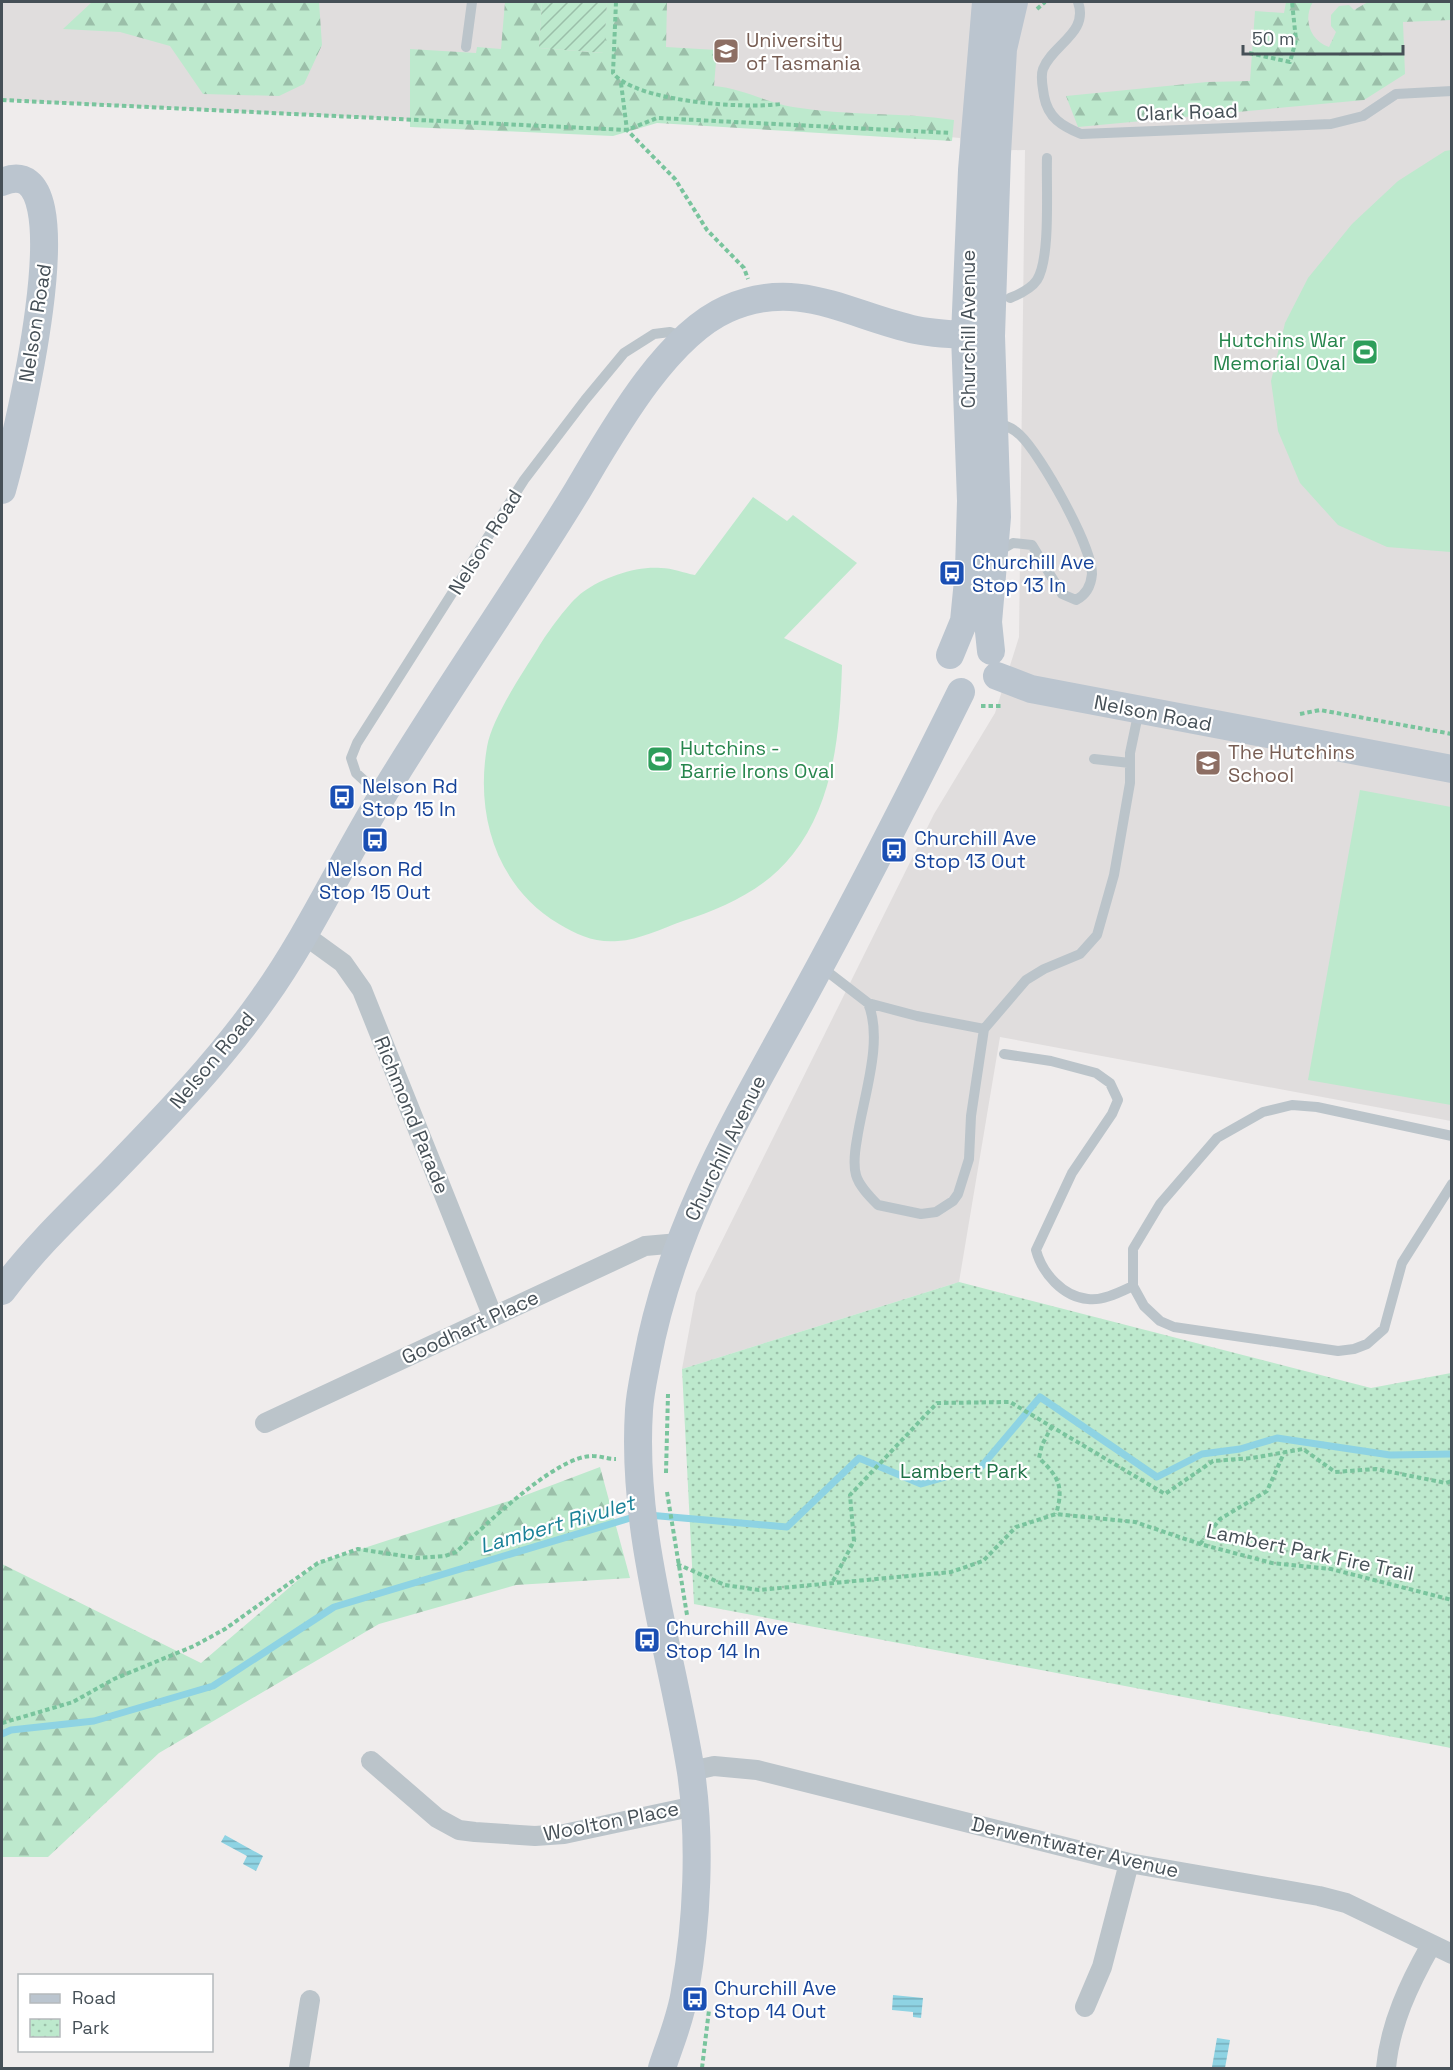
<svg xmlns="http://www.w3.org/2000/svg" width="1453" height="2070" font-family="'Space Grotesk',sans-serif">
	<style>
		.education { fill: #e0dddd }
		.forest { fill: url(#forest-firs) }
		.park { fill: url(#park-dots) }
		.garden { fill: url(#garden-furrows) }
		.pitch { fill: #bde9cd }
		.water { fill: url(#water-rules) }
		.lines { fill: none; stroke-linecap: round; stroke-linejoin: round }
		.stream { stroke: #8ed3e3; stroke-width: 7 }
		.path { stroke: #79c49d; stroke-width: 4; stroke-dasharray: 4.5 3; stroke-linecap: butt }
		.lane { stroke: #bbc4ca; stroke-width: 10 }
		.street { stroke: #bbc4ca; stroke-width: 20 }
		.secondary { stroke: #bbc5cf; stroke-width: 28 }
		.labels { text-anchor: middle; dominant-baseline: central; stroke-width: 4.5; stroke-linejoin: round; paint-order: stroke }
		.education-label { font-size: 20px; fill: #785e54; stroke: #fff; text-anchor: start }
		.street-label { font-size: 20px; fill: #465057; stroke: #fff }
		.leisure-label { font-size: 20px; fill: #27864d; stroke: #fff; text-anchor: end }
		.transit-label { font-size: 20px; fill: #164399; stroke: #fff; text-anchor: start }
		.park-label { font-size: 20px; fill: #1f7146; stroke: #fff }
		.water-label { font-size: 21px; font-style: italic; fill: #198198; stroke: #fff }
	</style>
	<defs>
		<pattern id="forest-firs" width="22" height="20" patternUnits="userSpaceOnUse" patternTransform="scale(1.5)"><rect width="22" height="20" fill="#bde9cd"/><path d="M5 1l3.5 6h-7zM16 11l3.5 6h-7z" fill="#9bbfa9"/></pattern>
		<pattern id="park-dots" width="8" height="8" patternUnits="userSpaceOnUse" patternTransform="scale(1.5)"><rect width="8" height="8" fill="#bde9cd"/><path d="M2 2h.1M6 6h.1" fill="none" stroke="#9bbfa9" stroke-width="1.8" stroke-linecap="round"/></pattern>
		<pattern id="garden-furrows" width="10" height="10" patternUnits="userSpaceOnUse" patternTransform="scale(1.5)"><rect width="10" height="10" fill="#bde9cd"/><path d="M-1 1l2-2M0 10L10 0M9 11l2-2" fill="none" stroke="#9bbfa9"/></pattern>
		<pattern id="water-rules" width="6" height="5" patternUnits="userSpaceOnUse" patternTransform="scale(1.5)"><rect width="6" height="5" fill="#8ed3e3"/><path d="M0 2.5h6" fill="none" stroke="#76aebb"/></pattern>
	</defs>
	<rect width="100%" height="100%" fill="#efecec"/>
	<path class="education" d="M2,2H1451V1121L1000,1037L959,1282L682,1369L696,1293L934,814L995,713L1019,637L1025,150L962,151L960,138L658,111L627,130L2,100Z"/>
	<path class="forest" d="M92,2H319L322,45L304,84L279,96L203,94L170,46L120,32L63,29Z
		M505,2H542L539,48L603,53L607,2H667L666,47L717,50L714,86C741,88 765,102 793,107C846,116 901,112 954,120L952,141L657,123L613,136L410,127V49L476,53L477,47L501,49Z
		M1286,2H1313C1303,18 1309,40 1329,47L1336,32L1331,26V15L1339,6L1349,5L1354,10L1368,2H1451V20L1403,22L1405,74L1364,100L1078,127L1066,96L1207,82L1250,81L1255,11L1284,13Z
		M600,1467L630,1578L516,1585L379,1624L159,1753L48,1857H2V1564L201,1663L318,1563L518,1498Z"/>
	<path class="park" d="M959,1282L1371,1388L1451,1373V1748L694,1604L682,1369Z"/>
	<path class="garden" d="M542,2H607L604,53L539,48Z"/>
	<path class="pitch" d="M1451,150V552L1387,547L1338,525L1300,483L1278,431L1271,381L1285,323L1308,278L1352,224L1398,181L1445,151Z
		M753,497L787,521L793,515L857,563L784,638L842,665C840,729 835,801 793,854C766,889 724,908 683,921C663,928 639,940 618,941C595,943 577,935 559,924C497,887 475,816 487,747C492,718 522,674 538,648C547,633 569,602 583,592C604,577 636,566 661,568C672,568 684,573 695,575Z
		M1360,790L1451,807V1105L1308,1080Z"/>
	<path class="water" d="M225,1835L263,1856L256,1871L243,1864L247,1856L221,1842Z
		M893,1995L923,1998L921,2018L913,2017V2012L892,2010Z
		M1217,2038L1230,2040L1225,2068L1212,2067Z"/>
	<g class="lines">
		<path class="stream" d="M648,1515L787,1527L859,1458L921,1484L981,1467L1040,1397L1157,1477L1202,1454L1240,1449L1277,1438L1390,1455L1452,1454
			M2,1734L11,1730L94,1721L213,1686L334,1607L637,1516"/>
		<path class="path" d="M616,2L613,73C636,102 744,109 781,104
			M1037,9L1045,2
			M1249,53L1290,62L1296,40L1292,2
			M621,83L627,130L675,179L707,230L744,268L748,279
			M2,100L627,130L657,118L951,133
			M981,706H1003
			M1300,714L1320,710L1452,734
			M1052,1426L1042,1445L1039,1458C1059,1477 1064,1487 1056,1514
			M666,1473L668,1394
			M667,1492L687,1615
			M1200,1544L1220,1519L1267,1491L1284,1453
			M677,1564L725,1585L759,1590L951,1572L983,1561L1016,1527L1056,1514L1135,1522L1200,1544L1272,1563L1331,1569L1452,1600
			M833,1581L854,1541L850,1495L937,1403L1010,1402L1165,1494L1213,1461L1252,1458L1303,1449L1335,1472L1376,1469L1446,1483L1452,1481
			M2,1723L73,1702L114,1679L194,1646L225,1629L318,1563L358,1549L417,1558L445,1556L456,1552C484,1527 556,1455 593,1456C601,1456 607,1459 616,1459
			M702,2068L709,2010"/>
		<path class="lane" d="M1078,2C1089,33 1053,44 1043,69C1040,77 1043,88 1044,96C1048,118 1062,126 1081,134L1331,124L1363,116L1396,94L1452,91
			M466,47L472,2
			M1010,298C1020,294 1031,289 1037,280C1051,258 1046,186 1047,158
			M996,423C1006,425 1013,428 1020,435C1041,455 1092,546 1092,574C1091,585 1086,595 1076,600L1062,594L1032,545L1013,543L997,552
			M1094,759L1130,763
			M380,795L356,773L351,758L357,743L524,480L585,400L624,353L654,334L670,332L682,336
			M820,966L868,1003L917,1016L984,1029
			M868,1003C884,1041 863,1098 857,1139C855,1150 853,1164 856,1175C859,1186 870,1197 878,1205L921,1214L936,1212L953,1201L958,1194L969,1159L971,1116L984,1029L1026,980L1044,969L1080,954L1097,935L1114,875L1130,783V753L1139,710
			M1004,1054L1051,1061L1096,1073L1110,1083L1118,1100L1112,1114L1072,1173L1036,1250C1042,1273 1063,1297 1088,1299C1103,1301 1120,1292 1133,1286
			M1452,1136L1317,1107L1292,1105L1263,1112L1217,1138L1160,1204L1133,1249V1286L1144,1306L1160,1321L1174,1327L1338,1351L1354,1349L1367,1344L1384,1329L1402,1263L1452,1184"/>
		<path class="street" d="M303,934L343,963L362,990L493,1317
			M265,1423L645,1246L679,1243
			M371,1761L437,1818L459,1830L475,1832L535,1836L564,1834L695,1806
			M691,1771L714,1766L757,1770L1129,1863L1319,1896L1346,1903L1452,1954
			M1085,2007L1102,1967L1129,1863
			M299,2068L310,2000
			M1386,2068C1390,2024 1409,1984 1431,1945"/>
		<path class="secondary" d="M2,182C92,143 11,459 2,490
			M991,651L988,622L997,517L991,336L997,154L1003,49L1014,2
			M950,655L964,621L969,570L971,501L965,335L972,170L986,2
			M997,676L1031,689L1452,769
			M2,1291C33,1249 72,1212 109,1175C163,1119 218,1063 263,999C308,936 341,864 381,798C443,695 513,596 576,493C610,436 664,337 727,309C798,277 850,316 916,330C941,335 966,335 991,336
			M662,2068C670,2043 681,2018 685,1991C697,1923 701,1841 691,1772C672,1652 631,1533 639,1410C640,1393 644,1376 647,1360C673,1221 740,1113 806,992C860,893 911,793 961,692"/>
	</g>
	<defs>
		<symbol id="university-square" viewBox="-11 -11 22 22"><rect x="-9" y="-9" width="18" height="18" rx="4" fill="#8d6e63" stroke="#fff"/><path d="M0-5L7-2L0 1L-7-2ZM-4 1L0 2.5L4 1V4Q0 6-4 4Z" fill="#fff"/></symbol>
		<symbol id="stadium-square" viewBox="-11 -11 22 22"><rect x="-9" y="-9" width="18" height="18" rx="4" fill="#2e9e5b" stroke="#fff"/><path d="M0-5a6.5 5 0 1 0 0 10a6.5 5 0 1 0 0-10ZM-3.5-1.8h7v3.6h-7Z" fill="#fff"/></symbol>
		<symbol id="bus-square" viewBox="-11 -11 22 22"><rect x="-9" y="-9" width="18" height="18" rx="4" fill="#1a4fb4" stroke="#fff"/><path d="M-5-6H5V4H4V6H2V4H-2V6H-4V4H-5ZM-3.5-4V0h7V-4ZM-3.5 1.2v1.5H-2V1.2ZM2 1.2v1.5H3.5V1.2Z" fill="#fff"/></symbol>
		<symbol id="school-square" viewBox="-11 -11 22 22"><rect x="-9" y="-9" width="18" height="18" rx="4" fill="#8d6e63" stroke="#fff"/><path d="M0-5L7-2L0 1L-7-2ZM-4 1L0 2.5L4 1V4Q0 6-4 4Z" fill="#fff"/></symbol>
	</defs>
	<g fill-rule="evenodd">
		<use href="#university-square" x="711" y="36" width="30" height="30"/>
		<use href="#stadium-square" x="1350" y="337" width="30" height="30"/>
		<use href="#bus-square" x="937" y="558" width="30" height="30"/>
		<use href="#stadium-square" x="645" y="744" width="30" height="30"/>
		<use href="#school-square" x="1193" y="748" width="30" height="30"/>
		<use href="#bus-square" x="327" y="782" width="30" height="30"/>
		<use href="#bus-square" x="360" y="825" width="30" height="30"/>
		<use href="#bus-square" x="879" y="835" width="30" height="30"/>
		<use href="#bus-square" x="632" y="1625" width="30" height="30"/>
		<use href="#bus-square" x="680" y="1984" width="30" height="30"/>
	</g>
	<g class="labels">
		<g class="education-label">
			<text x="746" y="40">University<tspan x="746" dy="23">of Tasmania</tspan></text>
			<text x="1228" y="752">The Hutchins<tspan x="1228" dy="23">School</tspan></text>
		</g>
		<g class="street-label">
			<text transform="translate(1187 112) rotate(-2)">Clark Road</text>
			<text transform="translate(35 323) rotate(-81)">Nelson Road</text>
			<text transform="translate(968 329) rotate(-90)">Churchill Avenue</text>
			<text transform="translate(485 542) rotate(-58)">Nelson Road</text>
			<text transform="translate(1153 713) rotate(11)">Nelson Road</text>
			<text transform="translate(212 1060) rotate(-50)">Nelson Road</text>
			<text transform="translate(412 1115) rotate(68)">Richmond Parade</text>
			<text transform="translate(725 1148) rotate(-64)">Churchill Avenue</text>
			<text transform="translate(470 1327) rotate(-25)">Goodhart Place</text>
			<text transform="translate(1310 1552) rotate(12)">Lambert Park Fire Trail</text>
			<text transform="translate(611 1821) rotate(-11)">Woolton Place</text>
			<text transform="translate(1075 1847) rotate(13)">Derwentwater Avenue</text>
		</g>
		<g class="leisure-label">
			<text x="1346" y="340">Hutchins War<tspan x="1346" dy="23">Memorial Oval</tspan></text>
			<text x="680" y="748" text-anchor="start">Hutchins -<tspan x="680" dy="23">Barrie Irons Oval</tspan></text>
		</g>
		<g class="transit-label">
			<text x="972" y="562">Churchill Ave<tspan x="972" dy="23">Stop 13 In</tspan></text>
			<text x="362" y="786">Nelson Rd<tspan x="362" dy="23">Stop 15 In</tspan></text>
			<text x="914" y="838">Churchill Ave<tspan x="914" dy="23">Stop 13 Out</tspan></text>
			<text x="375" y="869" text-anchor="middle">Nelson Rd<tspan x="375" dy="23">Stop 15 Out</tspan></text>
			<text x="666" y="1628">Churchill Ave<tspan x="666" dy="23">Stop 14 In</tspan></text>
			<text x="714" y="1988">Churchill Ave<tspan x="714" dy="23">Stop 14 Out</tspan></text>
		</g>
		<g class="park-label">
			<text x="964" y="1471">Lambert Park</text>
		</g>
		<g class="water-label">
			<text transform="translate(557 1524) rotate(-16)">Lambert Rivulet</text>
		</g>
	</g>
	<rect width="1453" height="2070" fill="none" stroke="#465057" stroke-width="6"/>
	<rect x="18" y="1974" width="195" height="78" fill="#ffffff" stroke="#b5b9bc" stroke-width="1.5"/>
	<rect x="30" y="1994" width="30" height="9" fill="#bbc5cf" stroke="#b5b9bc" stroke-width="1.5"/>
	<text x="72" y="2004" font-size="18" fill="#465057">Road</text>
	<rect x="30" y="2019" width="30" height="18" fill="url(#park-dots)" stroke="#b5b9bc" stroke-width="1.5"/>
	<text x="72" y="2034" font-size="18" fill="#465057">Park</text>
	<path d="M1243 45v9h160v-9" fill="none" stroke="#465057" stroke-width="3"/>
	<text x="1252" y="45" font-size="18" fill="#465057" stroke="#ffffff" stroke-width="4.5" paint-order="stroke">50 m</text>
</svg>
